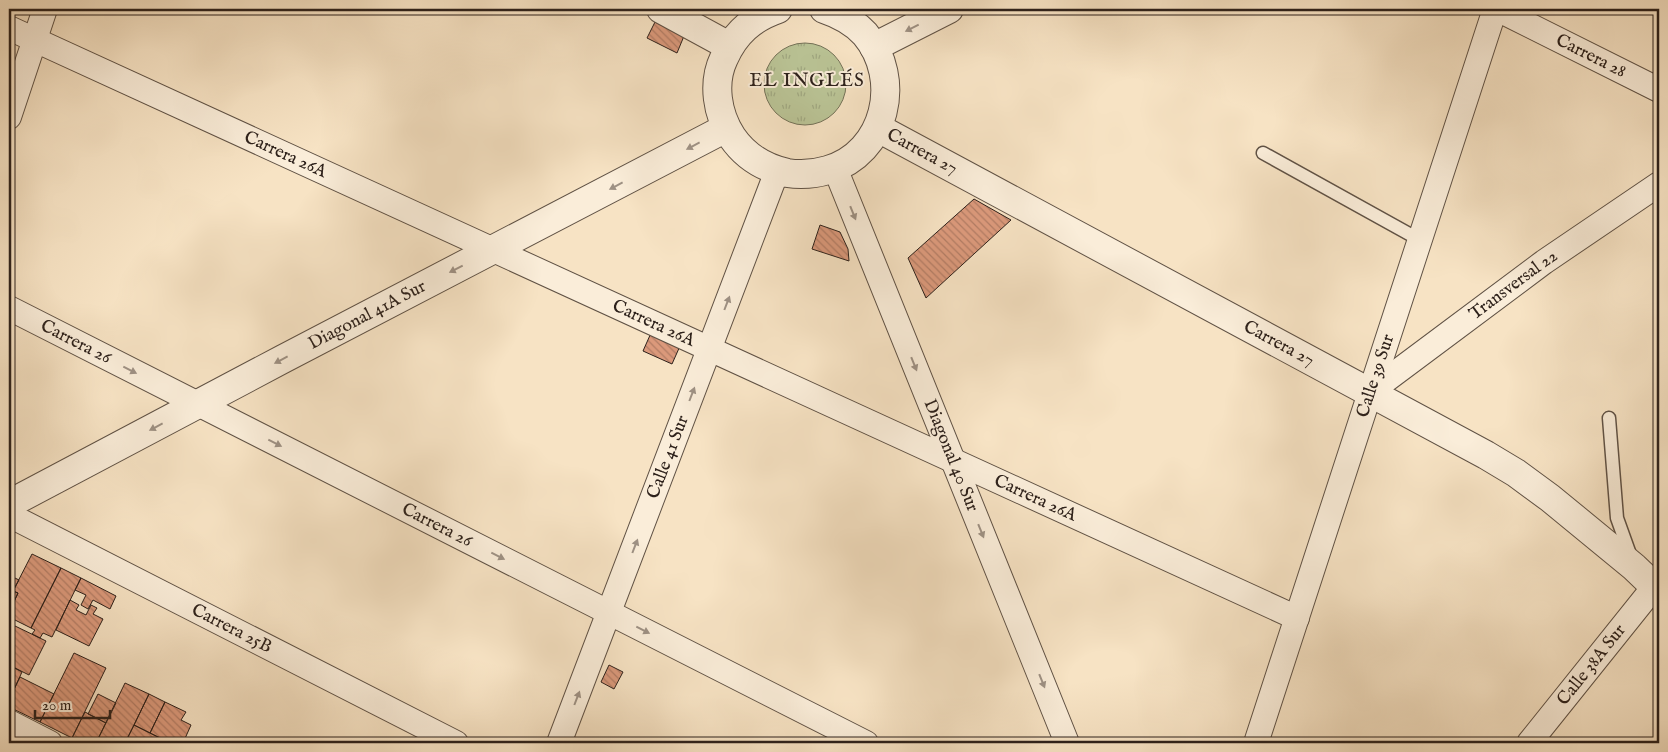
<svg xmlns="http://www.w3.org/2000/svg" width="1668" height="752" font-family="'IM FELL English',serif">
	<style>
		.grass { fill: url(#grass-tufts); stroke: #747258 }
		.building { fill: url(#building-back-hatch); stroke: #2d211b }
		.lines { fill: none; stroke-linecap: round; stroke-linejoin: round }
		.service-casing { stroke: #605245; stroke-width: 15 }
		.minor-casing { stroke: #605245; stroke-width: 26 }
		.tertiary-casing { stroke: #605245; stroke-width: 30 }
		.service { stroke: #faedd9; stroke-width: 12 }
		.minor { stroke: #faedd9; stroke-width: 24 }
		.tertiary { stroke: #faedd9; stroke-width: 28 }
		.oneway { fill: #9e9184 }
		.labels { text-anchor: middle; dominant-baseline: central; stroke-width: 4; stroke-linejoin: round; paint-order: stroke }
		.street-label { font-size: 18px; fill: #2d211b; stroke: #faedd9 }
		.neighbourhood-label { font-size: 19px; letter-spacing: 1px; fill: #2d211b; stroke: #faedd9 }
	</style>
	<defs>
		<pattern id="grass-tufts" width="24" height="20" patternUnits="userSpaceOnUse" patternTransform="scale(1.25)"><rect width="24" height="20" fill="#bac496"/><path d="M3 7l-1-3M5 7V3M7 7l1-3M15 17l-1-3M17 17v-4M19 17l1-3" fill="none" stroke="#a0a881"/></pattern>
		<pattern id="building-back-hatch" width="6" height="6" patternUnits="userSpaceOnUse" patternTransform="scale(1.25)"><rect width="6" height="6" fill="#db997b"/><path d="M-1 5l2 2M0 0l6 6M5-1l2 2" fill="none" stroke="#b27c64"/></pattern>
	</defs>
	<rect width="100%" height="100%" fill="#f7e3c4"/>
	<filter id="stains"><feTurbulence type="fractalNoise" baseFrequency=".004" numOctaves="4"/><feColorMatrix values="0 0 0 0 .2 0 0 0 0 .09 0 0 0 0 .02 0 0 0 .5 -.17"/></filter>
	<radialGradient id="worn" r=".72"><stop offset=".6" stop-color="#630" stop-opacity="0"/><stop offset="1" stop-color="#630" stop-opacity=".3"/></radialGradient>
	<path class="grass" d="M764 84a41 41 0 1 1 82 0a41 41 0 1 1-82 0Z"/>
	<path class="building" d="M655,22L684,36L677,53L647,38Z
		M974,199L1011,220L926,298L908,258Z
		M820,225L840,232L848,249L849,261L812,249Z
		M651,333L680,346L672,364L643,351Z
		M32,554L61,568L31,628L9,617V605L12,606L18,593L13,591Z
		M61,568L81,578L52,637L43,633L40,638L32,634L35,630L31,628Z
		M9,575L19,580L13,591L18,593L12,606L9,605Z
		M81,578L116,596L110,609L93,600L88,609L81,605L86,595L75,590Z
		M70,600L79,605L76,610L86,615L91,605L97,608L93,614L103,619L89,646L56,630Z
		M13,625L46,641L29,675L9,665V633Z
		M74,653L106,668L72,738L40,722Z
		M9,665L22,672L9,700Z
		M609,665L623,672L614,689L601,682Z
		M20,677L54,694L40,722L9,707V700Z
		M125,683L149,694L134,725L125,743H96Z
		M98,694L116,703L106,723L88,714Z
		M149,694L165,702L150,733L134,725Z
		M165,702L186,712L181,720L191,725L183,743H160L162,739L150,733Z
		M85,712L106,723L96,743H84L72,738Z
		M134,725L162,739L160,743H125Z"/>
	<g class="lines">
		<defs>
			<path id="service" d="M1263,153L1420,240
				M1609,418L1617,518L1631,557"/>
			<g id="minor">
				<path id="s1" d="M1497,9L1659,90"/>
				<path id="s2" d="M9,28L1297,618"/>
				<path d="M9,117L45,9"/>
				<path id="s3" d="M835,168L1067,743"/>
				<path id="s4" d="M9,308L866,743"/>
				<path id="s5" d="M1370,392L1544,262L1659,184"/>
				<path id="s6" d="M9,515L456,743"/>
				<path d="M9,722L50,743"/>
				<path id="s7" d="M559,743L777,171"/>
				<path id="s8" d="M1256,743L1495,9"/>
				<path id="s9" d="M1529,743L1654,587"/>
			</g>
			<g id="tertiary">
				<path d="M661,9L729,46"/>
				<path d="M778,9C752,18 735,33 724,58C712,83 717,114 732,137C745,156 765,168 787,173C801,175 815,174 828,170C886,153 903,79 865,34C854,22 839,14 824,9"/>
				<path d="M874,47L949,9"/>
				<path id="s10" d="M878,128L1486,455L1516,473L1550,498L1634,567L1659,591"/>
				<path id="s11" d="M9,504L283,359L726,128"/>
			</g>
		</defs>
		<use href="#service" class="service-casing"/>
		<use href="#minor" class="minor-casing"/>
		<use href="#tertiary" class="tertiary-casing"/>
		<use href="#service" class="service"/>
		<use href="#minor" class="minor"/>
		<use href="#tertiary" class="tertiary"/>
	</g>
	<defs><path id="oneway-solid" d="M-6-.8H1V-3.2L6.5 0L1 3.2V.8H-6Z" transform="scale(1.25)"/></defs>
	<g class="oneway">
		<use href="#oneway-solid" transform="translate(912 28) rotate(153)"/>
		<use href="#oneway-solid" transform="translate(693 146) rotate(152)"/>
		<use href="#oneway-solid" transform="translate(616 186) rotate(152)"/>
		<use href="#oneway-solid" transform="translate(853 213) rotate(68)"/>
		<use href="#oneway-solid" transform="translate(456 269) rotate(153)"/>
		<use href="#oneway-solid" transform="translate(727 303) rotate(-69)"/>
		<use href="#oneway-solid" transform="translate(281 360) rotate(152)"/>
		<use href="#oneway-solid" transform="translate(914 364) rotate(68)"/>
		<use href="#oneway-solid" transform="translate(130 370) rotate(27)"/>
		<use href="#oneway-solid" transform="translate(692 394) rotate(-69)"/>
		<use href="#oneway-solid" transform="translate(156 427) rotate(152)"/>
		<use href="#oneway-solid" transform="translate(275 443) rotate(27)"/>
		<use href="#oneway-solid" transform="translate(981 531) rotate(68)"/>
		<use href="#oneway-solid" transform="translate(635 546) rotate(-69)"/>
		<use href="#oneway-solid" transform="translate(498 556) rotate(27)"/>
		<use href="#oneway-solid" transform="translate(643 630) rotate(27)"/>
		<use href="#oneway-solid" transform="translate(1042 681) rotate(68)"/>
		<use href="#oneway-solid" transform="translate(577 698) rotate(-69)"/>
	</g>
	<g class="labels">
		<g class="street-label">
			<text stroke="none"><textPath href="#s1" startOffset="105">Carrera 28</textPath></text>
			<text stroke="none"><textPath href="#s10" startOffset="50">Carrera 27</textPath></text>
			<text stroke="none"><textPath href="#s2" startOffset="304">Carrera 26A</textPath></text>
			<text stroke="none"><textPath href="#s5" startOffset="179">Transversal 22</textPath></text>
			<text stroke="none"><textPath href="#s11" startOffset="405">Diagonal 41A Sur</textPath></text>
			<text stroke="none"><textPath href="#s2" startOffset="709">Carrera 26A</textPath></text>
			<text stroke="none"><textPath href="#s4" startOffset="75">Carrera 26</textPath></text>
			<text stroke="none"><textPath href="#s10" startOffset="455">Carrera 27</textPath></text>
			<text stroke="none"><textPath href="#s8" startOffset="386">Calle 39 Sur</textPath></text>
			<text stroke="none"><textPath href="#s3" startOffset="310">Diagonal 40 Sur</textPath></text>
			<text stroke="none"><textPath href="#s7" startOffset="306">Calle 41 Sur</textPath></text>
			<text stroke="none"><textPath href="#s2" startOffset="1129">Carrera 26A</textPath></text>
			<text stroke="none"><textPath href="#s4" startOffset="480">Carrera 26</textPath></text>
			<text stroke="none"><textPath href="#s6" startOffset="250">Carrera 25B</textPath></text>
			<text stroke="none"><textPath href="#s9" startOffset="100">Calle 38A Sur</textPath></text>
		</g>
		<g class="neighbourhood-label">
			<text x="807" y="81">EL INGLÉS</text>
		</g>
	</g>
	<rect width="1668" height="752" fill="none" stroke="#f7e3c4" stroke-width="30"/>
	<rect x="10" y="10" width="1648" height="732" fill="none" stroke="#2d211b" stroke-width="2.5"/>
	<rect x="15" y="15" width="1638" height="722" fill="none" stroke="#2d211b"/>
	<path d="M35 710v8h75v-8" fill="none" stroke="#2d211b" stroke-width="2.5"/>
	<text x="42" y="710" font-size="15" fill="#2d211b" stroke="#faedd9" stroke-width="4" paint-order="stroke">20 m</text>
	<rect width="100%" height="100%" filter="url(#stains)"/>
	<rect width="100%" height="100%" fill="url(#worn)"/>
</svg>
